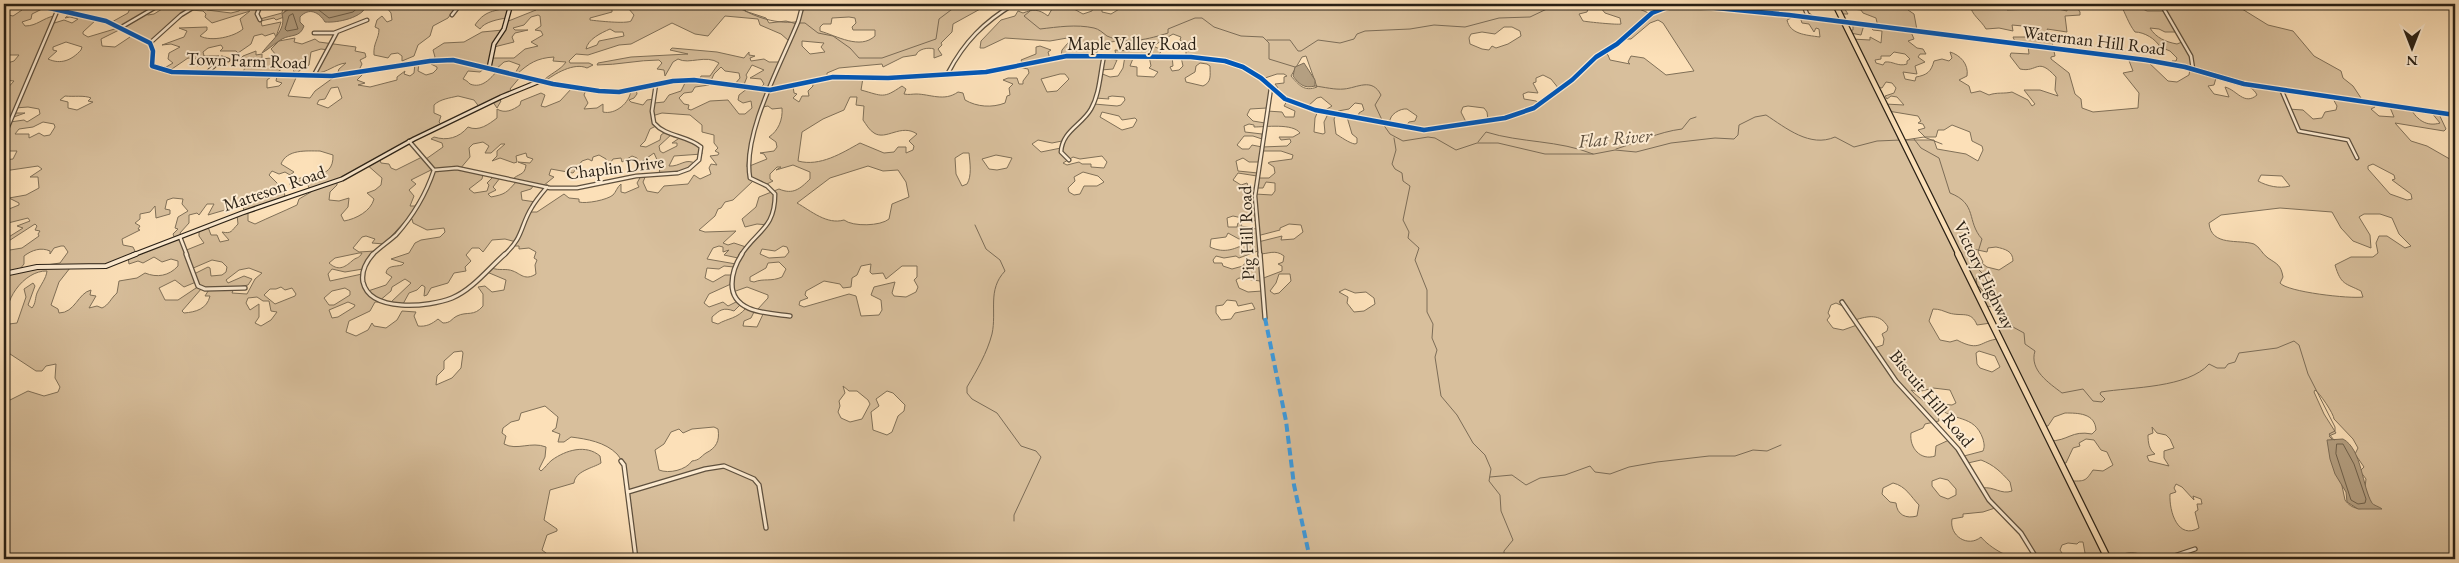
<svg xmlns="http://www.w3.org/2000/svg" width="2459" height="563" font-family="'EB Garamond',serif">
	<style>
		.green { fill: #d8bf9c; stroke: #807058; fill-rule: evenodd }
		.water { fill: #b49f81; stroke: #7c6c56 }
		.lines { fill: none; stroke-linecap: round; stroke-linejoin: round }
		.shore { stroke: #6e604b; stroke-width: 1 }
		.stream { stroke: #7c6c56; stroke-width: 1 }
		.street-far1-casing { stroke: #5e503e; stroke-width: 5 }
		.street-casing { stroke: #5e503e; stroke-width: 5.5 }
		.secondary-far1-casing { stroke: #292015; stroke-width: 5.5 }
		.secondary-casing { stroke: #292015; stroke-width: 6 }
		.primary-far1-casing { stroke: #292015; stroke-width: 7 }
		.primary-casing { stroke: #292015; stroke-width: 8 }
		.street-far1 { stroke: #fdebd1; stroke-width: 2.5 }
		.street { stroke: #fdebd1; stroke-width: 3 }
		.secondary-far1 { stroke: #fdebd1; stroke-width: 3 }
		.secondary { stroke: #fdebd1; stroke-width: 4 }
		.primary-far1 { stroke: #fce0b8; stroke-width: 4.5 }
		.primary { stroke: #fce0b8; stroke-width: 5.5 }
		.quiet { stroke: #3d9bdf; stroke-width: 4; stroke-dasharray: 8 4; stroke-linecap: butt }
		.cycleway-casing { stroke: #fdebd1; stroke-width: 7 }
		.cycleway { stroke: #0057b8; stroke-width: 4.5 }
		.labels { text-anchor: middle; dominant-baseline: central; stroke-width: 4; stroke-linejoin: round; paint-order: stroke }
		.street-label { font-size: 18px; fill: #292015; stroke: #fdebd1 }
		.water-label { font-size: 19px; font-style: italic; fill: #5a4c3b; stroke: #fdebd1 }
	</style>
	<rect width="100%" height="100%" fill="#fce0b8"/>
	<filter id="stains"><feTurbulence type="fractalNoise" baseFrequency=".004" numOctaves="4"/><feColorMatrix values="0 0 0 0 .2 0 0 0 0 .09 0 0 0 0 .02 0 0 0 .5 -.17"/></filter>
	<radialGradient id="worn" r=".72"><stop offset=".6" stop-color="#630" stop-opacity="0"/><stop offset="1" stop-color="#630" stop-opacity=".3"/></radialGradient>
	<path class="green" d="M11,4H61L55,8L46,7L32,14L31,19L22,22L25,26C37,26 43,18 54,16L51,24L64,20L72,23L78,19L70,17L65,18L72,12L97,19L83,32V34L88,37L118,28L110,23L128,13L132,4L152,5L144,13L148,15L154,14L170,4H209L207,10L231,13L239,11L243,4H294L284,12V17L276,20L274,18L261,21L262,26L281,22L276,37L274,33L265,36L262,34L254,36L251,44L238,53L236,51H220L223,48L221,45L208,48L203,52L204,56H219L209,58L197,66L205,60L188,58L169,71L243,72L248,61H239L243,56L256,51V55L262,54V59L271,58L276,55L271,49L279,41L295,38L294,42L302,44L315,39L319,42L356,47L355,51L365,53L366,57L360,60L362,64L359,70L365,72L357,80L365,83L358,85L370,87L397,80V77L405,71L404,74L410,76L414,73L415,63H419L418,71L426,75L433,73L437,69V67L431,64L435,57L433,50L444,43L464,42L482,32L503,30L506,22L536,10L528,6L510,8L507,18C499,19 484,22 480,29L475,25C487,7 498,13 511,5L748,4L745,11L766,18L769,23L786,21L797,24L803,5L817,9L831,4H969L982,8L953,24L952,32L941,43L942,45L938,49L942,55L934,58V49C928,47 918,49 916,55L903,57L883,67L882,64L839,68L827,73V78H863L861,90C883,96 883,99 902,86L906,89L904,94C909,95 912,94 916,94C930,94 944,102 958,92L963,93L965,100C977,107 992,108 1005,103L1007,96L1010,95L1009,88L1013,84L1003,80L1008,78H1017L1019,84H1023V81L1029,73L1028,69L1018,67L1024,66L1021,60L1036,54V47L1040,46L1051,50L1048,52L1050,59L1061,56L1062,50L1073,37L1050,41L1005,38L984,48H980L981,41L1001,20L1015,16L1018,11L1023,13C1033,9 1039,9 1048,16L1052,9C1059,8 1068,4 1074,4V9L1083,14L1092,11L1093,7L1090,4H1099L1102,7V12L1111,14L1126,5L1124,4H1634L1637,8L1651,14L1656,11L1651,6L1653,4H1702L1703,6L1791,16V18L1787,20C1790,34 1805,35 1820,37L1819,29L1816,28L1814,32L1809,24L1802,23L1800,17L1844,23L1849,31L1853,30V24L1864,25L1861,35L1850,33L1852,39L1870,40V37L1881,43L1882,31L1873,30L1869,26L1878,27L1876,18L1863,13L1861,10L1844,8L1848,14H1840L1835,4H1905L1908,10L1914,14L1917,30L1911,32L1914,39L1908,41L1917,48L1923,49L1926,54H1920L1918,57L1925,62L1915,66L1917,74L1903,72L1905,79L1915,81L1916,77C1927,75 1931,72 1934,61L1942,59L1949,61L1952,58L1950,52C1960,55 1969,64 1967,76L1959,80L1969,86L1971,93L1980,91L1989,95C1997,92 2004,94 2012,92L2028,100L2032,106L2035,104L2024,90H2040L2058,96L2055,90L2056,77C2037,56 2038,73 2020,69L2010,56L2011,53L2029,54L2028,46L2016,44L2013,37H2036L2039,33L2034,27L2012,25L2013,31L1999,28L1986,29C1981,20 1971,15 1970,4H2007V10L2032,9L2030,4H2052L2054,8L2067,11V9H2078L2080,12V15L2065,16L2067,32L2047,29L2051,37L2055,56L2051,57V59L2069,73L2075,94L2081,99L2082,108L2093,112L2138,108L2139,93L2123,73L2133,71L2128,58L2146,60L2168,81L2177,82L2189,75L2190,69L2172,64V61H2176L2177,58L2170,51L2160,47C2156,39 2144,32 2135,32C2128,23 2126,14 2120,4H2146L2139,5V7L2147,11H2164L2161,5L2155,4H2234L2268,25L2293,31L2314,56L2341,71L2343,78L2353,86L2363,101L2373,103L2375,107L2371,109L2379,116L2394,117L2389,105L2411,109C2417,120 2427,127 2440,123L2431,112H2438L2446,129L2444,131L2395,123L2411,141L2427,146L2455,162V372L2451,375L2455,383V499L2451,500V502L2455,508V559H2147C2141,552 2129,551 2121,555V559H2091L2085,553L2083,542H2079L2077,544L2068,543L2062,545L2060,550L2066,559H636C633,537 631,468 617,454C605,442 587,439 571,437L564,442H558L560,434L552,431L556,428L558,417L545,406L521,413L519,420L511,422L503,428L502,433L506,436L504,444C517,451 531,441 546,447L545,457L539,469L541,471C545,468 548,463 552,460C566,450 586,444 600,456L601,463C593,468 575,471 574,483L550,490L544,520L557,529V531L547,535L542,550L550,556H581V559H4V403L28,391L44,396L58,392L60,387L55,378L56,364L46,366L42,371H36L4,350V251L22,248L39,236L38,234L40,231L35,230L37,226L35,224L4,244V240L23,228L17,226L30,221L28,218L4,224V211L19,205V203L9,198L26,195L39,188L38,177H30L42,169L38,166L4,171V160L13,159L17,151H4V115L7,110L4,105L7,99L4,98V92L14,81L4,80V76L10,70L4,68V64L14,61L19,55H5L4,14L13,16L22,10ZM280,6L283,7L282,13L260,19L257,12L259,7ZM615,7L628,8L634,15L631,21C626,24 598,21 590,20V18L612,12V9ZM1589,7H1600L1605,13L1620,18L1621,24C1618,25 1588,22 1583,21L1579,14L1587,12ZM190,10L203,11L206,14L205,17L212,23L250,11L240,19L243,29C234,37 211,42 200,36L207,30V27L179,28L187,31L184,37L162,45L171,44L180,47L169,53L168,59L173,63L161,70L152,66L151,42ZM538,15L540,16L541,26L535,30L541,31L543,35L531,42L538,46L525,49L514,58H492L494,47L514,42L512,37L515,33L528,30H515L513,28L524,25L531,17ZM725,16L758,19L760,25L781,34L789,41L780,62H769L764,59L751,61L750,58L755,56L749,55V52L744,58L717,52L672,48L670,50L688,54L631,57L598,63L597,65C618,65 638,60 659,60L662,63L657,69L664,70L665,76L673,62L678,59C689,65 706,54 719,63L710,76H701L699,81H686L681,91L669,95L664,102L654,103V99L647,100L643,105L631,102L629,100L634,98L637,94L636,89L631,90C630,103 615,115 603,112V104L597,108L584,109L588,103L584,95L586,90L572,88L560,101L545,107L541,106L545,95L541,93L521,101L520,105C513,110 505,114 497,109V118C489,124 479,132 468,127C459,138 447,141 434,137L431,139L442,143L443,147L426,159L422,157L396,170L391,168L389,164L381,163L379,158L442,125L439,122L441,116L434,113V105C440,99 450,98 458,96L474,100L480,108L493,102L497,108L501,101L499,99L512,92L510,89L521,76L516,75C529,63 537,58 554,57L553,61L566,62C561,70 549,74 542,82H544C554,74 574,62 587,68L593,65L589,63H570L569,61L576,54L588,55L619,45L631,44L672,23L695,34L708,36ZM849,17L855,18L856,23L852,27L853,30H875V36C860,50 837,36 820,31V27L823,24H831L832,18ZM1658,20L1663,23L1694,71L1666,75L1644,58L1631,56L1628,62L1630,64L1610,60L1608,55L1604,52L1622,39H1631L1650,23ZM1504,27H1512L1520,31L1521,36L1508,44L1496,48L1492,46L1489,50L1482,49L1470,44L1469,38L1471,34L1482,32L1495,34ZM2150,28L2159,29L2165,32H2176L2182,42L2177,44C2166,42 2156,38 2150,28ZM121,29L131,34L130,37L115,47L102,46L101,39ZM610,29L615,32H623L624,36L599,41L597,45L586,49C588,39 601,33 610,29ZM1173,34L1181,37L1180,40L1186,45V56L1181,57L1183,66L1179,70L1172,71L1170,67L1173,66L1172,56H1158L1162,50L1153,46ZM802,41L824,43L821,47L825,52L810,54L802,46ZM1117,41L1135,43L1139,46V50L1134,51L1115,50L1116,56H1125L1123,68L1118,76L1110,77L1100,73L1101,70L1113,69L1117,60L1111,59L1110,56H1096L1098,48L1105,47V43ZM66,42L82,47L81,50C72,60 61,65 48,59L57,51L53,50V47ZM321,49L329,50L316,73C327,73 335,64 346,63L339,69L337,75L315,91L310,98L288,96L299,71L309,65L311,52ZM1894,52L1905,54L1910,59L1907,61V64C1898,67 1893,61 1885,62L1883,65L1876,63L1875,60L1881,59V56H1890ZM1134,56H1149L1151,66L1149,68L1158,72L1154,77L1137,76V67L1130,66ZM1306,56L1317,87C1304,92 1299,85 1291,76L1302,57ZM509,61L520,65L514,75L497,71C491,78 482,89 470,84C468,82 466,80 463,79L468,71L480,72L485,68L495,70L504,62ZM1200,63L1207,64L1210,66C1210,75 1212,82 1203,86L1186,82L1185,78L1195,72L1196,66ZM752,65L764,70L750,78L761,79L764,84L759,89L748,88L739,95L738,100L743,103L751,101L752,108L745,114H739L728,100L710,101L691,110L688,109L689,105L684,104L679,98L684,93L692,92L695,87L709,85L714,74L721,67L725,71L739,73L740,78L734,85L743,87L747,77L746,75ZM283,68H291L294,71L293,75L277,76L276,81L282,83L279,86L267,88V80ZM1060,74H1065L1069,79L1057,91L1047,92L1041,79ZM1277,74H1284L1287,76L1284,77V83L1275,84L1278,88L1273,90L1287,101L1284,106L1295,111L1294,117H1285L1282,112L1267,111L1265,123L1253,121L1247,115L1250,109L1267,108L1271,89L1262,79ZM1543,75L1551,79L1559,89L1540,104L1536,101L1524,99L1523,94L1528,92L1538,93L1533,83L1536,82V78ZM2216,78C2229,81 2252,83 2257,95C2244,106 2237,90 2225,87L2229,97L2214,94L2208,86L2214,85ZM812,81L813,86L808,91L809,96H802L799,102L793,98L797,94L794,93L793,86ZM1886,82L1892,83L1896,88L1894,93L1885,96L1887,99L1891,96L1897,97L1904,105L1885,104L1877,87L1882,88ZM338,87L342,98L328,108L317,104L319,100L325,99L331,88ZM2281,90L2332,97L2337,106L2336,110L2325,112L2322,118L2313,119L2303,110L2288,109ZM65,96C74,97 84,95 91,98L88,101L93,102L77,110L68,108V102L60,100ZM1112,96L1124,97L1125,100L1121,105L1117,106L1094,104L1095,98L1109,99L1108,97ZM850,97H857L856,105L864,106L863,120C866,124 869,130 874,133C886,141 901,123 917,134L909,141L914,146L913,150L906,153V147H898L894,152L884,153L860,143C842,153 820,167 798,161L802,132L823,119L844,110ZM1321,97L1332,106L1322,112L1328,114L1324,122L1325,133L1323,134L1314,132L1315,118L1318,111L1308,106L1317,98ZM1355,103L1362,104L1364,110L1359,113L1358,118L1347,117L1352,134L1357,138V143L1355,144C1349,143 1341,137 1336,134L1334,119L1338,111L1349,109ZM768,106L772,109L782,108C783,120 778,131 769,137L776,142L777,147L774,151L760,153L764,154L767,159L747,167L748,154L763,107ZM1468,106L1484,108L1487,112L1488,120L1467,124L1461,112L1463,107ZM28,107L39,109L40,114L27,122L24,120L10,122L11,118L25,113H14L15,108ZM1407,109L1417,116L1415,121L1409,122L1406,126L1390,122C1389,115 1400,108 1407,109ZM1888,111L1918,116L1921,121L1918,123L1923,124L1925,128L1918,130L1925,137H1936L1938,130H1944L1952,125L1970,132L1972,141L1982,146L1983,150L1978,161L1966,154L1937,149L1934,140H1899L1898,138L1900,137ZM1102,112L1119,116L1122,120L1135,118L1137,120L1133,127L1122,130L1100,117ZM662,113L690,115L702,125V132L714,135V143L718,148L715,151L719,153L718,155L710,156L717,165L711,164L709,168L711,174L700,179L694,175L688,184L664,186L658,193L647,191L643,182L646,175L641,176L637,183L639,187L625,193L621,192V184C617,187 616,192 613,195C607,200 586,204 579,202V199L569,198L564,194L537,212H530L536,202L522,200L521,192L531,189L534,185L543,186L554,177L549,175L551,169L573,173L582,161L588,159L592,161L593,157L599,155L606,159L609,165L613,159L621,158L622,162L632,156L637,158V165L654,153L658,162V168H660L659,174L683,172L696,164C686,157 680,167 669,166L674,156L702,154C702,142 691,140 681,137L672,143H677V146L663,153L660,151L659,146L672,134L665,132L661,135L660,140L646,147L640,146L645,141L650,129L656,126L652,116ZM43,122L54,124L55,127L50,135L44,136L39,133L29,138V134H15L19,129L33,127ZM1249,124L1254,125V127C1265,127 1293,123 1300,133L1293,137H1279L1281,140L1290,139L1291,142L1287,146L1262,147L1252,145L1249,149H1242L1237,145L1244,136H1253L1262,139V134L1245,132L1244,126ZM1038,140L1052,143L1062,141L1061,148L1041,152L1032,144ZM483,142L489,146L485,153H491L501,144H505L497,151V156L492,161L500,158L514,163L517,162L516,156L526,153L527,157L533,159L530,163L518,162L526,165C525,176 518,173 512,180L517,181C506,193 506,194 491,197L488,194L496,190L493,187L500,178L494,176L487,183L489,185L487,191L474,193L469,189L482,179L483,174L460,169L470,157L469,148L473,144ZM320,151L333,155C334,183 304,171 290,183V185L305,179L311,192L299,199L297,205C282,212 270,217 255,224L248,221V211L285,197L284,190H277L279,185L269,175L272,171L279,174L285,172L290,175L294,172L281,164C287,149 306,151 320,151ZM1262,151H1281L1293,155L1292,159L1270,162L1268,163L1274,167L1275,173L1269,178H1257L1256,188H1263L1266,182L1275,183V191L1272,195L1255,194V188H1249L1247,183L1241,185L1233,180L1238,173L1257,176L1258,173L1238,171L1236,161L1243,158L1249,162H1259ZM963,153H969C970,163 972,176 967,184L962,186L956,174L955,158ZM996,155L1012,158L1007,168L997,170L989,169L982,159ZM1102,156L1107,162L1104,168L1091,167V164H1082L1079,162L1067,165L1063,163L1073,157L1080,159ZM366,164L382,178L381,185L375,190L367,193L374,199C371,211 356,219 344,221L341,215L348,207L349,198L339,201L329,200L330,192L337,185V181ZM2373,164L2394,175L2395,179L2392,180L2411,194L2412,199L2407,200L2390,194L2368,169V166ZM793,165L810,172V179C800,189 793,195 779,189L759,197L756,207L742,219L745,227L757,224L768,225L746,247L734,243L728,245L723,243L736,231L705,232L699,230L715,216L718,209L721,208L725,202L733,200L753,181L765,185L773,181L770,179V174L777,167H781L776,170ZM868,166L883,171L898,170L906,182L909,197L892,204L889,219C881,226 853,227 844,220C827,225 811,211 797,203L830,178ZM433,169C434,181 421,196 415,206H410L414,196L409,190L416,184L411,180ZM1083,172L1098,176L1104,182L1097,186H1084L1080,194L1074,195L1069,192L1068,188L1075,181L1074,177ZM2261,175L2282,176L2290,186C2279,189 2267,186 2258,181ZM173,198L183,199L182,204L188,211L178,217L175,228L178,229L173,234L175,239L136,253L133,247L123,245L122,239L140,230L138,229L140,226L135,223L140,219V214L150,212L155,206L156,218L170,214V210L165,209L167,200ZM235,202L243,204L244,212L237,215L238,224C231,231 232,234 222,232L229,240L220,242L217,235H211L208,227L199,231V236L204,243L184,251L180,238L182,237L180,233L189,223V215L197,213L199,215L207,204H214L208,215L225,210ZM2280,208L2332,212L2341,228L2353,241L2371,248L2370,235L2359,217L2364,214H2380L2392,218L2399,234L2411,246L2405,248L2387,236H2379L2376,243L2378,253L2373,257H2351L2335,265C2341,285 2345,283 2361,291L2363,297C2350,299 2287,292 2280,283L2283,277C2281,265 2277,264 2268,258C2262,254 2260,247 2254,244C2239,239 2211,247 2209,223L2221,215ZM1233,216L1256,221L1257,229L1241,226L1242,223H1238L1237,227H1228L1227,218ZM407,219H412L413,223L427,230L444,228L445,232L440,237L421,240L415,243L409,253L391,259L404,263L402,265C395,267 387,265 386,273L392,277L386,285L368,291L362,274L330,281L328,274L332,269L345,272L363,269L375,251L359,252L353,248L362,237L366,236L375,239L372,243L384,244ZM1289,224L1301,225L1303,232L1294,239L1281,240L1282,236L1258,242L1257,236L1280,230V228ZM1228,233L1239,239L1246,238L1249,242C1235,249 1225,254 1210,247L1211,239L1226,237ZM505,239L516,242L514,246H519V249L529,248L536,252L534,258L537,260L535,265L536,274C525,281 521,274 513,271C506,268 499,271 492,268L487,272L506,280L504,290L492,292L485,286L478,287L483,294V306C474,317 467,311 457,316C451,319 451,323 443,323L438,319C432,324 426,327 418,326L414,316L416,312L402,311L397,320L386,328L374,326L372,323L368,330L356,336L346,332L349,321L370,311L375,302H378L391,291L392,287L405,279L411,283L390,303L403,304L409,293L417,290L422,285L425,287L424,296L427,295L431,288L448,283L454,273L466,271L465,267L471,261L466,255L472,248H479L483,252L492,240ZM61,246H64L68,252L60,263L20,269L24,264V256C32,250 41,247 50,251V254L54,248ZM719,246L723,247V252L729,250L724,255L738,258L736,264L707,259L713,248ZM783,246L787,247L789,252L785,257L769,258L760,254L762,249L775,251ZM1996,247C2005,249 2013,251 2013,261L1999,270L1987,267L1970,254L1973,249L1987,252L1988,248ZM1258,251L1259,254C1269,254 1275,249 1284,256L1283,262L1278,264L1282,266V271L1261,279L1258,260L1246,261L1243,266L1232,269L1223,266L1222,263H1214L1213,260L1216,256L1224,258L1236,256L1239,258ZM359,253H362C359,259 356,257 352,261C344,268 338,271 329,263L335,258ZM128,257L129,264L138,261L143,263L154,257L162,262L171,259L178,261V266C169,276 157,278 145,273L137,278L119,281L117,293C111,298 109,305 102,308L97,306L89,308L96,296L90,295L91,290C78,293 75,313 59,313L58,309L51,305L59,282L70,268L106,266ZM212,260L222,262L227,267L226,272L222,275L211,276L210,268L208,267L194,274L191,269ZM779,262L786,269L782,277C771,282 764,278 754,282L750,281V277L766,268L768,263ZM871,264L870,272L872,274L883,273L886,279L902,266H917V277L914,280L918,287L916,292L906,297L894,296L892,293L895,282L874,287L871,295L881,300L882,310L879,315L861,316L856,296L849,294L804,307L799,305L800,301L808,298L805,295L806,291L824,281L840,284L843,288L851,287L852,278L857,275L861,266ZM724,266L734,267L732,275H725L713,282L705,278L707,268L719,269ZM249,268L262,273L255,279L247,294L232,293L234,288L248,285L252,279L244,276L228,283L226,280L239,270ZM47,271C46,279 41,284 37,293C35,298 36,303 32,308L28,305L35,286L33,283L24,289L26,297L17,323L9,324C0,303 24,270 47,271ZM1279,274H1290L1291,281L1279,293L1274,294L1270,291L1276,283ZM1239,278L1260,281L1262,291L1248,292L1239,288L1236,280ZM175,280L184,287L196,282L199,286L178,300H165L159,288ZM731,284L733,292L747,287L768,295V298L757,310L764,312L757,327L743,326L744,321L751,318L755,310L746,308C737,319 728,318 718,324L712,322V317C720,310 723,307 734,311L740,305L738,301L728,306L723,302L709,307L704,303L709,294ZM281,287L285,290L292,288L296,294L295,296L275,304L264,295L270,289H276ZM202,288H210L205,296H210C207,309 196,312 184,313L182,311ZM345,288L350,291V295L334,305H329L324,298L332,291ZM1345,289L1355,293L1366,292L1374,298L1375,304L1364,311L1354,312L1347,303L1348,297L1339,292ZM257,297L263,301H269L271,311L277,312L271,320L261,326L255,323L259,317V304L250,310L246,303L248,298ZM1227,300L1236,301L1238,306L1252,303L1255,309L1235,313L1231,319L1221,320L1216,313V306L1223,305ZM348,302L355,305L354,307L338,317L332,318L329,310ZM1836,303L1845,307L1855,320C1868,316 1880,313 1888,327L1887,331L1882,334L1884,339L1883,345L1874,348L1857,325L1843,330L1833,328L1827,320L1830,316L1828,313L1831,305ZM1984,306C1997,307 2008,310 2008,325L1994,327L1999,339C1980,340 1981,353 1957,340L1950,342L1940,340L1929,321L1933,309C1940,309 1943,311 1949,313C1962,317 1971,310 1977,325L1991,323ZM462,351L463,353L461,368L452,378L436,385L437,376L444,369V361L454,352ZM1979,351L1995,356L2000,367L1992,372L1980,368L1977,364L1976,353ZM843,386L849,391H857L868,400L870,404L862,419L850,422L841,418L838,412L840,406L839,401L845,393ZM1933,388L1950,390L1956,403L1952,405L1940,404L1937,406C1953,423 1974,413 1983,439C1984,444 1985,446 1983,451L1964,456L1949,440L1936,446L1935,456C1921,461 1909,448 1911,433L1923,428L1925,424L1939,421C1938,408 1920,400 1911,390L1918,392ZM2315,390C2319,392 2334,414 2334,419L2353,439L2358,448L2355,454L2364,467L2360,471L2366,479L2365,487L2371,504C2363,512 2351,509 2345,500L2332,439L2329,436L2336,433L2324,414L2314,392ZM887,391L893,393L905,405L904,411L898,416L892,432L887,435L873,430L871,412L879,406L876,399ZM2065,413C2078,413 2095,413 2096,430L2092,434C2071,430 2069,441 2049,441L2042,426H2048L2054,417ZM714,427L718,429C720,441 716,448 706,453C700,457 700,460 692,461C686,470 669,474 659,470L655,450L664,444L671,432L679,429L683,433L692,429ZM2152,427L2157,433L2166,435L2170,439L2174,448L2164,451V458L2169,466L2149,461L2147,456L2155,454C2149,450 2148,442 2148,435L2153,433ZM2086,439L2094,440L2101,450L2107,452L2113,465L2103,471L2093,470C2085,482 2085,481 2069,481L2060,463H2066L2073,448L2080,446L2079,443ZM1981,460C1994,465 2001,472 2010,482L2012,491C2001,495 1994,486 1982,488L1968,463ZM1940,478L1948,480L1956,489V495L1948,499L1940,496L1932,486V481ZM1893,483C1906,486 1911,497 1919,505L1917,516C1906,519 1897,515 1896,503L1890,502L1882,494L1883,488ZM2176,484L2182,487L2194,500L2193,496L2201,499L2202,504H2197L2198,510L2195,512L2199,528C2178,540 2169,512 2170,494L2176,492L2174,488ZM1995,508L2024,537L2033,553L2025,554V557C2012,562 1989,547 1981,537C1968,548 1949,536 1952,519L1963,517V514L1983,512Z
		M389,4H458L448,18L433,26L430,36L418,45L414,56L402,61V56L398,53L391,54L388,58L374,55C373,43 379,39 379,29L375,27L377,20L382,16L387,22L392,20L391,13L387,8Z"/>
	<path class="water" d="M296,4H367C364,18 337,23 325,22C319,12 309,7 300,17V22L304,26C300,38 291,34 282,39C275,43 269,49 262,53C270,41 287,31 282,14Z
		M1304,63L1315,80V86C1304,89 1299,84 1293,76L1295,67Z
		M2343,439C2362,449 2362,487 2372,503C2373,505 2380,507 2382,509H2358L2347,502L2346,492L2335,474L2330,459L2327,440Z"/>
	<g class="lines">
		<path class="shore" d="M299,4L301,8L315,7L329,18L353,12L362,4
			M293,14L298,29L287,31L285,29L289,16Z
			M2337,444H2343L2354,464L2366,499L2365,503L2358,504L2351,500L2336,454Z"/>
		<path class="stream" d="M386,4L406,6L415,4
			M732,4C753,16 772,24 796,22
			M1032,4L1030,11L1024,16L1040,29C1058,27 1076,24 1094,28C1099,29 1103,33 1107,36C1127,45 1149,39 1168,33V29L1195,18H1202L1214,27L1241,36L1263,37L1269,43V59L1295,67
			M800,23H805L818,33L833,36L850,48L859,58H882L936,39L939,19L959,4
			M1267,40H1290L1298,51H1301L1318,40L1340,43L1354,39L1357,34L1365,31L1410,29L1434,25L1465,27L1499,18L1530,17L1551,7L1585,4
			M1315,86C1324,87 1335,90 1344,89C1357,88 1372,77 1381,95L1375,105L1382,120
			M1383,124L1390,134L1403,141L1428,137L1435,138L1456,150L1477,143H1498L1545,154H1594L1615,150L1636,152L1671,143L1715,138L1734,139L1738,135L1739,125L1755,117L1766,115C1786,128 1810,148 1835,137L1854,147L1877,141L1901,140
			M1394,138L1396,150L1392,164L1395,169L1402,173L1403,181L1410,186L1403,220L1409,232L1408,238L1419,248L1415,260L1427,290V312L1433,324L1432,338L1437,350L1435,357L1441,396L1457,415L1473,443L1485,455L1491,469L1489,481L1500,495L1501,511L1513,540L1504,551V559
			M1914,139L1921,148L1939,158L1950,193C1978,204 1966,221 1982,239L1978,252L1983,262L1978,269L1983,274L1976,279L1977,285L2005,312L2013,327L2024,333L2025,344L2035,351C2029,370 2049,383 2062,393L2083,389L2093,401L2102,402L2105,399L2100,394L2101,392C2132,387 2188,388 2209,364L2217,368H2225L2228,364L2235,362L2239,353L2277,348L2294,341L2299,345L2308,374L2335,427V431L2329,434L2334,440
			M1905,140L1924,137L1942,144
			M1478,142L1486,132C1521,143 1559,140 1593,154
			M1616,149C1639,142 1658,132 1682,129L1690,119L1696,117
			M975,225L986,249L1000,260L1005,271C987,290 997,311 992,334C987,353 977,370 967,387V393L972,399L997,413L1021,446L1036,451L1041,457L1014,515V521
			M1490,477L1512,475L1526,485L1540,478L1565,475L1590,466L1595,472L1610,474L1629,467L1657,462L1709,456H1735L1753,450L1767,451L1781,445"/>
		<defs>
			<path id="street-far1" d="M1803,4L1807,14L1812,18
				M2161,4L2191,56L2193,69
				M452,15L459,6L466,4
				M260,20L257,14L261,4
				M120,28L161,4
				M314,33H334L367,20
				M150,43L181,15L199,4
				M208,72L222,58L228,60
				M948,73C964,42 984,22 1014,4
				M314,75L337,32
				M2281,89L2299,131L2348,140L2357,158
				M4,136L58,9
				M409,141L434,170
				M1069,160L1061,152C1062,131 1082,125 1091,109C1100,93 1100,73 1104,56
				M434,170L457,168L550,188H577L636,176L678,173L689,169L699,160L701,147C687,135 666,137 654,123L652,111L656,84
				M180,237L187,255
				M372,255C379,248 388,242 396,235C413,216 426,194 434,170
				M504,255C524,237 520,226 532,207C536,200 542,193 547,187
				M741,255C757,230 775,229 775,194L767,186L750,178C742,134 781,64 798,22C800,16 801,10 803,4
				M1260,255L1255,196L1271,88"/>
			<path id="street" d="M186,254L198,286L205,289L245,288
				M373,254C366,262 361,271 363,282C370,313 429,307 452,298C472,290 489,268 505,254
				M742,254C736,263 732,273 732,284C732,313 768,313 790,316
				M1260,254L1265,318
				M1842,302L1896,381L1958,449L1989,500L2021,533L2037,559
				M621,461L624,465L636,559
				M628,492L705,469L724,466L754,479L759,485L766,528
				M2165,559L2195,549"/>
			<path id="secondary-far1" d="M32,4L106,21L150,43L153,51L152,66L172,72L332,76L430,61L453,60L553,84L599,91L619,92L673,81L694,80L770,90L833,77L888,78L986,72L1067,56L1191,57L1225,61L1243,67L1261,78L1285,99L1315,110L1424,130L1505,118L1534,108L1572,80L1596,57L1617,44L1652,13L1670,6L1686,5L1789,15L2146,60L2185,67L2244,84L2455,115
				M489,68L494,44L504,29L511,4
				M133,255L242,213L342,179L414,139L501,97L540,81"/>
			<path id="secondary" d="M4,274L37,267L106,266L136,254"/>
			<path id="primary-far1" d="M1835,4L1959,255"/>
			<path id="primary" d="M1958,254L2108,559"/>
		</defs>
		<use href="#street-far1" class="street-far1-casing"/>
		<use href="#street" class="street-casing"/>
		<use href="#secondary-far1" class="secondary-far1-casing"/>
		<use href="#secondary" class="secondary-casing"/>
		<use href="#primary-far1" class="primary-far1-casing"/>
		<use href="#primary" class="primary-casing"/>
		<use href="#street-far1" class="street-far1"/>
		<use href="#street" class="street"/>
		<use href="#secondary-far1" class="secondary-far1"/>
		<use href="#secondary" class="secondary"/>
		<use href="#primary-far1" class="primary-far1"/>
		<use href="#primary" class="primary"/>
		<path class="quiet" d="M1265,318L1286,421L1294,485L1310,559"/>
		<defs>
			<path id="cycleway" d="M32,4L106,21L150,43L153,51L152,66L172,72L332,76L430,61L453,60L553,84L599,91L619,92L673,81L694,80L770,90L833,77L888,78L986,72L1067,56L1191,57L1225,61L1243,67L1261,78L1285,99L1315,110L1424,130L1505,118L1534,108L1572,80L1596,57L1617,44L1652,13L1670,6L1686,5L1789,15L2146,60L2185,67L2244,84L2455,115"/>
		</defs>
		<use href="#cycleway" class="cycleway-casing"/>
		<use href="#cycleway" class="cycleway"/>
	</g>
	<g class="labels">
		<g class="street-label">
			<text transform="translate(2094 40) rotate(7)">Waterman Hill Road</text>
			<text x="1132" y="43">Maple Valley Road</text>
			<text transform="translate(247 60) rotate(2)">Town Farm Road</text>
			<text transform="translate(615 167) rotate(-7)">Chaplin Drive</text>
			<text transform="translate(274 188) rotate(-19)">Matteson Road</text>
			<text transform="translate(1246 233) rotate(-92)">Pig Hill Road</text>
			<text transform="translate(1985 275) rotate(64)">Victory Highway</text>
			<text transform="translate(1932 398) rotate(50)">Biscuit Hill Road</text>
		</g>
		<g class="water-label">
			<text transform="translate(1615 138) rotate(-5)">Flat River</text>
		</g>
	</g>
	<rect width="2459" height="563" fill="none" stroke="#fce0b8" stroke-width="20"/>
	<rect x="5" y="5" width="2449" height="553" fill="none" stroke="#292015" stroke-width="2.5"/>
	<rect x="10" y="10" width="2439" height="543" fill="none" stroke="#292015"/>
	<g transform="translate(2412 48) rotate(180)" stroke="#fdebd1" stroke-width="4" paint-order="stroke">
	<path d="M0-4L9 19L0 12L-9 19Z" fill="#292015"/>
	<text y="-8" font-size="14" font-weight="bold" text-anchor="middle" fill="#292015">N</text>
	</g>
	<rect width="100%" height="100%" filter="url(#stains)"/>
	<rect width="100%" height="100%" fill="url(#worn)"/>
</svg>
